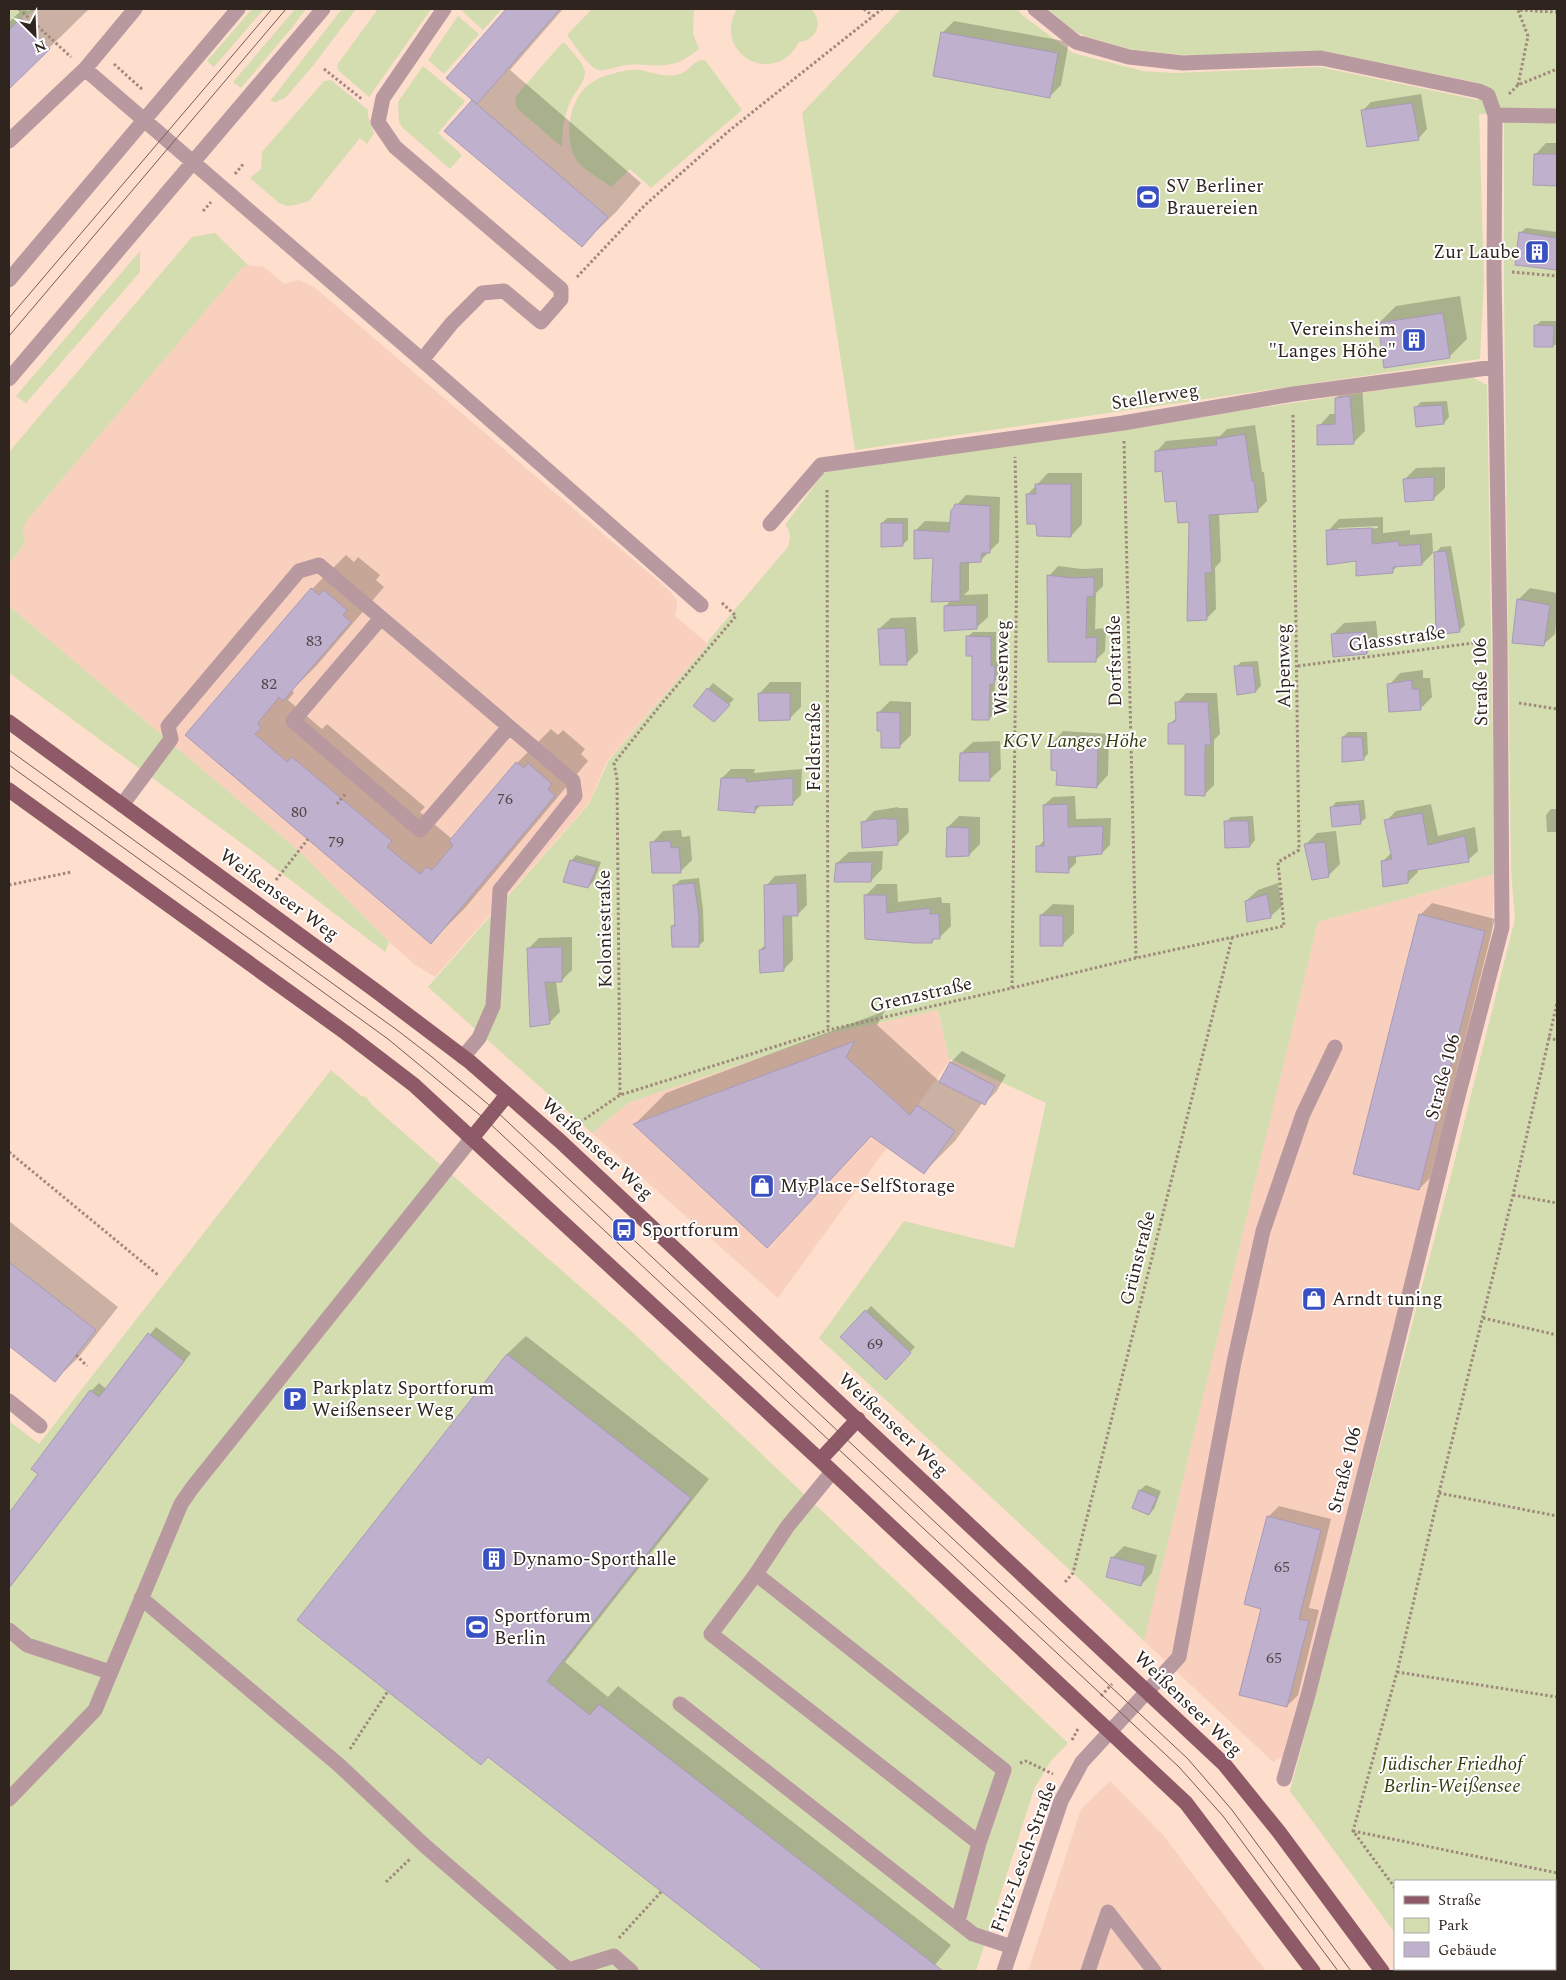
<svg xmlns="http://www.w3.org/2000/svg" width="1566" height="1980" font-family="Spectral,serif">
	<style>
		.built { fill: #f8d0bd }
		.green { fill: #d4ddaf }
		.shadow { fill: #0003; fill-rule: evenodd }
		.building { fill: #bfb1cd; stroke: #a89ab6 }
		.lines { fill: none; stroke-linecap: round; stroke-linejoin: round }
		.path { stroke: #9f887c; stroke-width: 3; stroke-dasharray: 2.5 2.5; stroke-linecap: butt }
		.minor { stroke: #b899a0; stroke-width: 15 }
		.major { stroke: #8e5a67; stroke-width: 15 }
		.tram { stroke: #715f56; stroke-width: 1 }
		.labels { text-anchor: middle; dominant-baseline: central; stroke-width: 4; stroke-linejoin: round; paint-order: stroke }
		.number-label { font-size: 16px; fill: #54474a }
		.poi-label { font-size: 19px; fill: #30241e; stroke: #fff; text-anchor: start }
		.street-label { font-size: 19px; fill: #30241e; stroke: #fff }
		.park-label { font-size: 19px; font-style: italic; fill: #353b0c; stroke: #fff }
	</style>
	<rect width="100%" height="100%" fill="#fedecd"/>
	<path class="built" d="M248,265L264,267L284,284L299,280L314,287L670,591L677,601V609L675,616L708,644L607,761L589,803L435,977L414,964L389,942L300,852L9,606V564L25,543L23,528L28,519L242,268Z
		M1495,874L1490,957L1284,1756L1273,1762L1144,1641L1318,922Z
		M938,1010L949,1058L951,1059L778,1298L592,1133L628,1103L832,1033Z
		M1110,1781L1164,1836L1266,1971H1028L1081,1809Z"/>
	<path class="green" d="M9,9H32L34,11L21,18L9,30Z
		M252,9H264L214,67L207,61Z
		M295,9H306L290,30L241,88L233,82Z
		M342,9H356L312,67L285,98L275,102L270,101Z
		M378,9H431L369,97L338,70L337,65Z
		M464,9H502L483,30L462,11Z
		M592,9H694L693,34L699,49C692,54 685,60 676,63C658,68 643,63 626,65C617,66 603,73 596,69C588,65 573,44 568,36V34Z
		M737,9H811C824,22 817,40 799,42C775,89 711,53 737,9Z
		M901,9H1018L1022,15L1073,53L1143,71L1175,73L1320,67L1478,100L1479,83L1323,51L1191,56L1129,49L1087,37L1074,31L1048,9H1557V1971H1423L1421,1969H1555V1881H1395V1933L1290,1791L1451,1175L1515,919L1511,870L1504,289V113L1479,114L1484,281L1480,359L855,450L802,113Z
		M458,16L479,34L444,74L428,60Z
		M562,43H565C571,51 584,63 585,72C585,82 575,92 571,100C564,114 562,132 562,147L519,110L516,106L515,97Z
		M701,60H705L742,110L651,188L630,169L611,187C602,179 583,170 577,161C564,141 568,106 584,89C591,81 605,75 615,73C623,71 633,69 641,70C653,73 667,78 679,74C689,72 692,62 701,60Z
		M423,66L465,101L438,133L462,155L450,169L403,128L399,122L398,102Z
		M331,80L368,110V117L374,133L367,144L360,138L309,201L295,205L287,206L279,203L250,178L261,169L262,152L324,81Z
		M215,233L248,265L242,268L28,519L23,528L25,543L9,564V452L192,237Z
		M140,251V272L26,403L16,396Z
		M1472,377L1487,385L1495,874L1318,922L1144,1641L1073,1573L819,1338L904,1221L1014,1248L1046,1103L949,1058L938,1010L832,1033L628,1103L592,1133L428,987L589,804L609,760L708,644V641L788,547C790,539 792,532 785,525L825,471Z
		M9,606L300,852L389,942L385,952L259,856L9,673Z
		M331,1070L361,1096L366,1097L373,1106L630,1330L1068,1743L1050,1762L1034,1789L976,1971H9V1421L39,1444Z"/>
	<path class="shadow" d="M23,9L29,11L31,9H89L9,87V22Z
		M508,9H563L510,70L641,183L616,212L582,245L446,130L474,100L448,78Z
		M954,21L1069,42L1061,85L1049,97L942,33Z
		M1421,94L1427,129L1418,139L1362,111L1371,102Z
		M1546,143H1557V185L1534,184L1535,155Z
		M1526,228L1557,232V269L1517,264L1520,233Z
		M1460,296L1467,339L1449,357L1379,323L1396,306Z
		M1541,321H1557V345L1535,346V326Z
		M1362,385L1365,431L1354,442L1319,444V426L1330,414H1336V398L1347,387Z
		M1447,401L1449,417L1444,423L1415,408L1421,402Z
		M1255,425L1262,472H1264L1267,501L1257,511L1219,513L1221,561L1215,568L1216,609L1206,619L1190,521L1177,500L1156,452L1166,441L1220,436L1227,429Z
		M1445,467V488L1433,499L1404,480L1416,468Z
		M1048,473H1082V524L1071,536L1037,522L1027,495Z
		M966,495L1000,497L999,542L980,561H969V590L964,595L988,594V617L976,628L945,607L951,600L935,557L915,531L925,521L951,522L952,510Z
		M1383,517V533L1410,530V535L1432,533L1433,553L1422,564L1398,565L1392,572L1357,559L1328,531L1339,519ZM1378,526V528L1338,531V528Z
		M887,518H908V540L902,545L882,523Z
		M1451,546L1465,625L1459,631L1436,552L1441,547Z
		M346,555L354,562L358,557L380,575L376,580L384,587L317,665L292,690L294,693L288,700L322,729L327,724L425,807L420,812L452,839L517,763L551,729L558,735L563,730L585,749L581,754L588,761L465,908L431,942L187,735L312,589Z
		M1058,566L1082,569L1103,568V586L1096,593L1095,629L1106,628L1105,651L1096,660L1049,576Z
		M1530,588L1557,593V616L1555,634L1543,645L1518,600Z
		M916,617L918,652L906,664L879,629L891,618Z
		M1376,621L1378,641L1367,653L1332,635L1344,623Z
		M973,632H996V661H1000L999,677L995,681L994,714L989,719L967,637Z
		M1258,661L1261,686L1256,691L1236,667L1241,662Z
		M1423,670V678H1430L1432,697L1420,709L1389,685L1400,673Z
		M770,682H801V707L789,719L759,694Z
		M713,683L734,699L719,715L708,689Z
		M1186,693H1217L1220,734L1214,740V785L1204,795L1186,743L1170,724L1177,717V703Z
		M890,701L911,702V735L899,747L878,713Z
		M1063,731L1109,734L1108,775L1097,787L1058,770L1052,743Z
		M1348,732H1367L1368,754L1363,759L1343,737Z
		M1000,741L1001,769L989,780L961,753L973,742Z
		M731,769H755L754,773L802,769L801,795L792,804L761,805L754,812L722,778Z
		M1075,796L1076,819L1111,818L1110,845L1102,853L1076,855V863L1068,871L1038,847L1045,839L1044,805L1053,797Z
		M1364,800L1366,818L1360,823L1331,808L1336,802Z
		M1431,804L1438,836L1475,827L1478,851L1468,860L1417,868L1418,872L1408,882L1383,861L1392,852L1386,821L1396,811Z
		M898,807V808H908L909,832L897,844L863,823L874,811Z
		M1551,809H1557V832H1547L1546,815Z
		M959,816L980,817V844L969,855L948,827Z
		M1253,816L1255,840L1250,846L1226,822L1231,817Z
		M681,830L682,837L690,836L692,860L681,871L652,843L663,831Z
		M1336,831L1340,864L1328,876L1305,845L1317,833Z
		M883,851L882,869L871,881L837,863L849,852Z
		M576,855L601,862L594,881L588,887L571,861Z
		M806,874L807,905L798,914L792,915L793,960L783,970L760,950L766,944V886L775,876Z
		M699,878L703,910L704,941L698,946L672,926L676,922L675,885L680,880Z
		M1278,883L1282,906L1270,917L1246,901L1258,890Z
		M877,884H897L898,902L941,897L942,903H950L951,926L940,937L936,938L932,941L866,938L865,896Z
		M1432,903L1495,919L1430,1178L1419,1189L1420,915Z
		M1053,904L1074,905V933L1062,945L1041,915Z
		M572,937V970L561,981H556L560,1012L549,1023L529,948L539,938Z
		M885,1011L877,1025L940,1082L951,1062L962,1051L1006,1075L996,1092L985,1103L983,1102L955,1141L924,1172L872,1135L767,1247L635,1124L666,1093Z
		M9,1221L118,1307L78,1358L55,1380L9,1344Z
		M871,1306L915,1347L886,1378L841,1337Z
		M156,1327L191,1353L9,1588V1515L40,1474L56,1436L91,1391L99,1383L106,1389Z
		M526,1336L709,1479L565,1662L608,1697L618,1686L951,1945L930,1971H766L488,1756L507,1354Z
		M1146,1485L1161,1491L1154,1509L1149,1514L1133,1508L1140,1490Z
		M1279,1506L1331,1519L1309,1608L1319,1610L1298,1695L1287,1706L1263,1608L1268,1517Z
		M1124,1546L1157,1555L1152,1573L1141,1585L1112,1558Z"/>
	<path class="building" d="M506,9H560L477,104L446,78Z
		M21,18L50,49L9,89V30Z
		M941,32L1058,53L1050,98L933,76Z
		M472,100L608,217L582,247L444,131Z
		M1412,103L1419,140L1367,147L1361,110Z
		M1534,154H1557V186L1533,185Z
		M1519,232L1557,238V270L1515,265Z
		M1443,313L1450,358L1384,368L1378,323Z
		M1534,325L1554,326L1553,347H1534Z
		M1350,396L1354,444L1317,445V425L1335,424V398Z
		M1442,405L1444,424L1416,427L1414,407Z
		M1245,434L1252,481H1254L1258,512L1209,515L1212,573H1205L1207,620L1187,621L1189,522L1178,523L1176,501L1165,502L1162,471L1155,472V451L1217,445L1216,439Z
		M1434,477V500L1405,502L1403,479Z
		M1035,484H1071V537L1037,536L1036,524H1027L1026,494H1036Z
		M955,504L990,506V553H982L981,562L960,563V601L931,602L933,558L914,559V530L949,532L951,510L953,509Z
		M881,523H903V546L881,547Z
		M1372,528V544L1399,541V546L1420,544L1422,565L1393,567V573L1356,576V561L1327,565L1326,530Z
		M1446,551L1460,632L1436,635L1434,552Z
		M1047,575L1072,578L1094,577V596L1087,597L1086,638L1097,637L1096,662H1048Z
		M311,588L319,595L324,590L347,610L343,615L351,622L283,701L279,697L258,723L261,728L255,734L287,762L292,757L392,841L387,847L420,874L426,867L432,870L453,845L449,841L516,762L524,768L528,763L552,784L548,789L555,796L431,944L185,735Z
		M1517,599L1550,605L1544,646L1512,643Z
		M977,605V629L944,631V606Z
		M905,628L907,665H880L878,629Z
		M1365,632L1367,654L1333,657L1331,634Z
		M966,636L991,637V666H995L994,684H990L989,720H972V656H966Z
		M1234,666H1253L1256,692L1237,695Z
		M1412,680V689H1419L1421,710L1389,712L1387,684Z
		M707,688L730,705L714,722L693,706Z
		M758,693H790V720L759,721Z
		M1175,702H1208L1211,745H1205V796L1185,795V744H1168V724L1176,721Z
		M877,712L900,713V748H881V731H877Z
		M1342,737H1362L1364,760L1342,762Z
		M1051,742L1098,745L1097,788L1056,785L1057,771L1051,770Z
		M989,752L990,781H959L960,753Z
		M721,778H746V782L793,778V805L755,806V813L718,810Z
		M1068,804V827L1103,826L1102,854L1068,857L1069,873L1036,872V846H1044L1043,805Z
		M1359,804L1361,824L1332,827L1330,807Z
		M1422,813L1428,845L1465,836L1469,862L1408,871V883L1383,887L1381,861L1392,859L1384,820Z
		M886,818L887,819H897L898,845L862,848L861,822Z
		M1224,821H1248L1250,847L1225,848Z
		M947,827L969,828V856L946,857Z
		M670,841L671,848L679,847L681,873H652L650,842Z
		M1325,842L1329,877L1312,880L1304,844Z
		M570,860L597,867L588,888L563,882Z
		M872,862L871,882H834L836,863Z
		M694,883L699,916V947H672L671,926H675L673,885Z
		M797,883L798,916H783L784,971L760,973L759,950L765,949L764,885Z
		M1267,894L1271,918L1247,922L1245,901Z
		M864,895H886L887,913L930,908V914H939L940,939H933L932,943H915L865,939Z
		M1419,914L1485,931L1419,1190L1353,1174Z
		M1040,915L1063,916V946H1040Z
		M562,947V982H545L550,1024L530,1027L527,948Z
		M855,1041L846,1057L910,1115L917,1105L955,1131L924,1174L871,1136L767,1248L633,1124Z
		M950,1062L995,1086L985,1105L939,1082Z
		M9,1262L96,1330L55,1382L9,1346Z
		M865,1310L911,1353L886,1380L840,1337Z
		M148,1333L184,1361L9,1588V1513L38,1474L31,1469L90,1390L99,1397Z
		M507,1354L691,1498L547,1681L590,1715L599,1704L943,1971H764L488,1757L481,1765L297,1620Z
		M1139,1490L1157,1497L1149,1515L1132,1508Z
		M1267,1516L1321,1530L1299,1619L1309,1621L1287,1707L1239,1695L1261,1609L1244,1604Z
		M1111,1557L1146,1566L1141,1586L1106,1577Z"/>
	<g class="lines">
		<path class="path" d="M19,9L71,57
			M864,9L873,16
			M114,64L143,90
			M324,69L363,100
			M1518,85L1528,36L1518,10L1557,12
			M1509,94L1518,85L1557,69
			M235,174L244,163
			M203,211L211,202
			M1512,272L1557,276
			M577,277L645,205L730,130L882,9
			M1124,441L1136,958
			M827,490L828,1030
			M1298,666L1481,642
			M1519,703L1557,709
			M337,804L346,793
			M276,880L308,839
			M9,885L71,872
			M1012,988L1017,542L1015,457
			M1548,1038L1557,1040
			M620,1095L617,779L614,763L663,702L736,616L721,602
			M576,1125L620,1095L828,1030L1012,988L1136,958L1284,926L1278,862L1299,850L1293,413
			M9,1152L158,1275
			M1513,1195L1557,1203
			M1483,1318L1557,1335
			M76,1355L87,1366
			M1439,1493L1557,1516
			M1065,1582L1073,1573L1232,938
			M1397,1672L1557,1697
			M1101,1696L1112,1684
			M1072,1740L1079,1727
			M350,1749L388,1691
			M1020,1763L1026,1761L1053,1774
			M1353,1831L1557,1873
			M386,1882L411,1858
			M1395,1888L1353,1831L1397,1672L1439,1493L1513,1195L1557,1003
			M1555,1936L1557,1924
			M619,1938L661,1892
			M1454,1969L1456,1971
			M1547,1971L1548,1969"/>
		<path class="minor" d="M1035,9L1076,42L1129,57L1183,63L1321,58L1479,91L1488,95L1495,115L1494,271L1500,639L1502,927L1455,1108L1383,1401L1308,1695L1284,1779
			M85,69L422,360L701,605
			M1495,115L1557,116
			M9,141L85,69L135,9
			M9,280L238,9
			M422,360L452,323L482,293L504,291L541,322L561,299V289L395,147L378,122L383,98L444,9
			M9,379L323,9
			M770,524L821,465L1123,423L1293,394L1495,367
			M381,618L293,721L420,830L509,727
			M122,805L171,739L168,726L299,571L319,565L573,781L575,796L500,890L493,1006L479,1038L463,1057
			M9,1401L40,1426
			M756,1574L787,1527L832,1472
			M141,1598L339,1765L424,1845L570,1971
			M9,1630L27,1645L110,1672
			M680,1704L973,1934L1012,1947
			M9,1799L95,1710L181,1504L192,1488L472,1138
			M958,1921L979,1843L1004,1770L756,1574L711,1634L979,1843
			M569,1970L614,1956L631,1971
			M1004,1971L1061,1801L1082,1762L1179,1657L1234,1362L1263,1231L1303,1114L1335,1047
			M1088,1971L1108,1912L1154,1971"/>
		<path class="major" d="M9,722L376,991L470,1062L560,1141L1224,1764L1279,1832L1382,1971
			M9,790L346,1033L414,1085L820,1460L1186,1803L1313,1971
			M472,1138L507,1095
			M820,1460L858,1419"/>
		<path class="tram" d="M9,318L272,9
			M9,336L286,9
			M9,750L397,1030L432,1057L495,1110L1188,1759L1232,1810L1351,1971
			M9,765L388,1039L486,1120L1179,1767L1223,1816L1338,1971"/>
	</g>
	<defs>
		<symbol id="stadium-square" viewBox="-11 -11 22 22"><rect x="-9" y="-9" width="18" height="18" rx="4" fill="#3950c2" stroke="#fff"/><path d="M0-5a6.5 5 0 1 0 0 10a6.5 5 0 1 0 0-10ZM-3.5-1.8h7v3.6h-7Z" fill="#fff"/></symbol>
		<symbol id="building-square" viewBox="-11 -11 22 22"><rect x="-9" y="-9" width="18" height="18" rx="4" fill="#3950c2" stroke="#fff"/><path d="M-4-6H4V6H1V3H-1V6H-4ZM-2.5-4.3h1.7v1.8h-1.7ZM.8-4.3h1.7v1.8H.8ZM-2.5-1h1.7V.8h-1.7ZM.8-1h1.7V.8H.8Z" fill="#fff"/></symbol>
		<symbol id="shop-square" viewBox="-11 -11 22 22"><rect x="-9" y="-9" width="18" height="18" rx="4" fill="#3950c2" stroke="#fff"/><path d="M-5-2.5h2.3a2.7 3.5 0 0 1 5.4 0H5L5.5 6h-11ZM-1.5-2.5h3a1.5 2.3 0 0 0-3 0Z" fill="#fff"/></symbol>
		<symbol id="bus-square" viewBox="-11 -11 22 22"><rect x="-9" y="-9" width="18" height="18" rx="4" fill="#3950c2" stroke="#fff"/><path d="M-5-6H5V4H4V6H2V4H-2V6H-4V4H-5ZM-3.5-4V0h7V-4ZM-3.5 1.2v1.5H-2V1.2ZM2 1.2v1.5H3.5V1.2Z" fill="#fff"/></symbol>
		<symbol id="parking-square" viewBox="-11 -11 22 22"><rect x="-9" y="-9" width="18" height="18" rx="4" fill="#3950c2" stroke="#fff"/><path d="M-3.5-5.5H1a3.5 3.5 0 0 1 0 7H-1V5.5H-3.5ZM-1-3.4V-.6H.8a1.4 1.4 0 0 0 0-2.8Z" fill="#fff"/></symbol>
	</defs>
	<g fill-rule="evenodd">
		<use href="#stadium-square" x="1134" y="183" width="28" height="28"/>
		<use href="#building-square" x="1523" y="238" width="28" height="28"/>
		<use href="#building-square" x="1400" y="326" width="28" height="28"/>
		<use href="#shop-square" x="748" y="1172" width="28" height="28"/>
		<use href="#bus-square" x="610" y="1216" width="28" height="28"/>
		<use href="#shop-square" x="1300" y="1285" width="28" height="28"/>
		<use href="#parking-square" x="281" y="1385" width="28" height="28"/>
		<use href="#building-square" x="480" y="1545" width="28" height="28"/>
		<use href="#stadium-square" x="463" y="1613" width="28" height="28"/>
	</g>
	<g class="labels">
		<g class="number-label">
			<text x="314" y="641">83</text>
			<text x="269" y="684">82</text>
			<text x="505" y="799">76</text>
			<text x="299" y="812">80</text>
			<text x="336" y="842">79</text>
			<text x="875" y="1344">69</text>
			<text x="1282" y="1567">65</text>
			<text x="1274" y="1658">65</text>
		</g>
		<g class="poi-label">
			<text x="1166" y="186">SV Berliner<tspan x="1166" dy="22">Brauereien</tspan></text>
			<text x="1520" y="252" text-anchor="end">Zur Laube</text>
			<text x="1396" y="329" text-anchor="end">Vereinsheim<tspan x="1396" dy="22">"Langes Höhe"</tspan></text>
			<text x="780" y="1186">MyPlace-SelfStorage</text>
			<text x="642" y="1230">Sportforum</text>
			<text x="1332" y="1299">Arndt tuning</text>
			<text x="312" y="1388">Parkplatz Sportforum<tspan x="312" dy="22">Weißenseer Weg</tspan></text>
			<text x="512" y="1559">Dynamo-Sporthalle</text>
			<text x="494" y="1616">Sportforum<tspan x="494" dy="22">Berlin</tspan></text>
		</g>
		<g class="street-label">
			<text transform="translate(1155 397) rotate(-9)">Stellerweg</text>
			<text transform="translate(1397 639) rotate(-8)">Glassstraße</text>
			<text transform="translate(1115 661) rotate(-91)">Dorfstraße</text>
			<text transform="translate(1284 666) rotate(-91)">Alpenweg</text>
			<text transform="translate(1002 668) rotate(-89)">Wiesenweg</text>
			<text transform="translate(1481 682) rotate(-91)">Straße 106</text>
			<text transform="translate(814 747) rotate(-90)">Feldstraße</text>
			<text transform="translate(279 895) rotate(36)">Weißenseer Weg</text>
			<text transform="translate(605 929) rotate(-91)">Koloniestraße</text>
			<text transform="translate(921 995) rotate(-13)">Grenzstraße</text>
			<text transform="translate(1443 1077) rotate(-75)">Straße 106</text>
			<text transform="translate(597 1149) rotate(42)">Weißenseer Weg</text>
			<text transform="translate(1138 1258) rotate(-76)">Grünstraße</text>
			<text transform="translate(893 1425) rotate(43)">Weißenseer Weg</text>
			<text transform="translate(1345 1470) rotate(-76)">Straße 106</text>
			<text transform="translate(1188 1704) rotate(44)">Weißenseer Weg</text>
			<text transform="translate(1024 1857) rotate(-70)">Fritz-Lesch-Straße</text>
		</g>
		<g class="park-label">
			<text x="1075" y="741">KGV Langes Höhe</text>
			<text x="1452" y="1764">Jüdischer Friedhof<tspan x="1452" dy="22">Berlin-Weißensee</tspan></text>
		</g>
	</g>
	<rect width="1566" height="1980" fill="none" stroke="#30241e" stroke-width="20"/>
	<rect x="1394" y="1880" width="162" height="90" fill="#ffffff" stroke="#aca7a5"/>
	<rect x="1404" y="1896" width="25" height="8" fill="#8e5a67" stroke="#aca7a5"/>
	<text x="1438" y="1905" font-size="15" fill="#30241e">Straße</text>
	<rect x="1404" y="1918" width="25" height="15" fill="#d4ddaf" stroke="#aca7a5"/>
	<text x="1438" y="1930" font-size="15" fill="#30241e">Park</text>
	<rect x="1404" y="1942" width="25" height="15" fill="#bfb1cd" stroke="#aca7a5"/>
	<text x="1438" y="1955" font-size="15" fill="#30241e">Gebäude</text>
	<g transform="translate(35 35) rotate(156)" stroke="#ffffff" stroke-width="4" paint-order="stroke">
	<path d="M0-4L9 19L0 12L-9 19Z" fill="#30241e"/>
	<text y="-8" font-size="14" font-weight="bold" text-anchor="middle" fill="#30241e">N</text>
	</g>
</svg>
